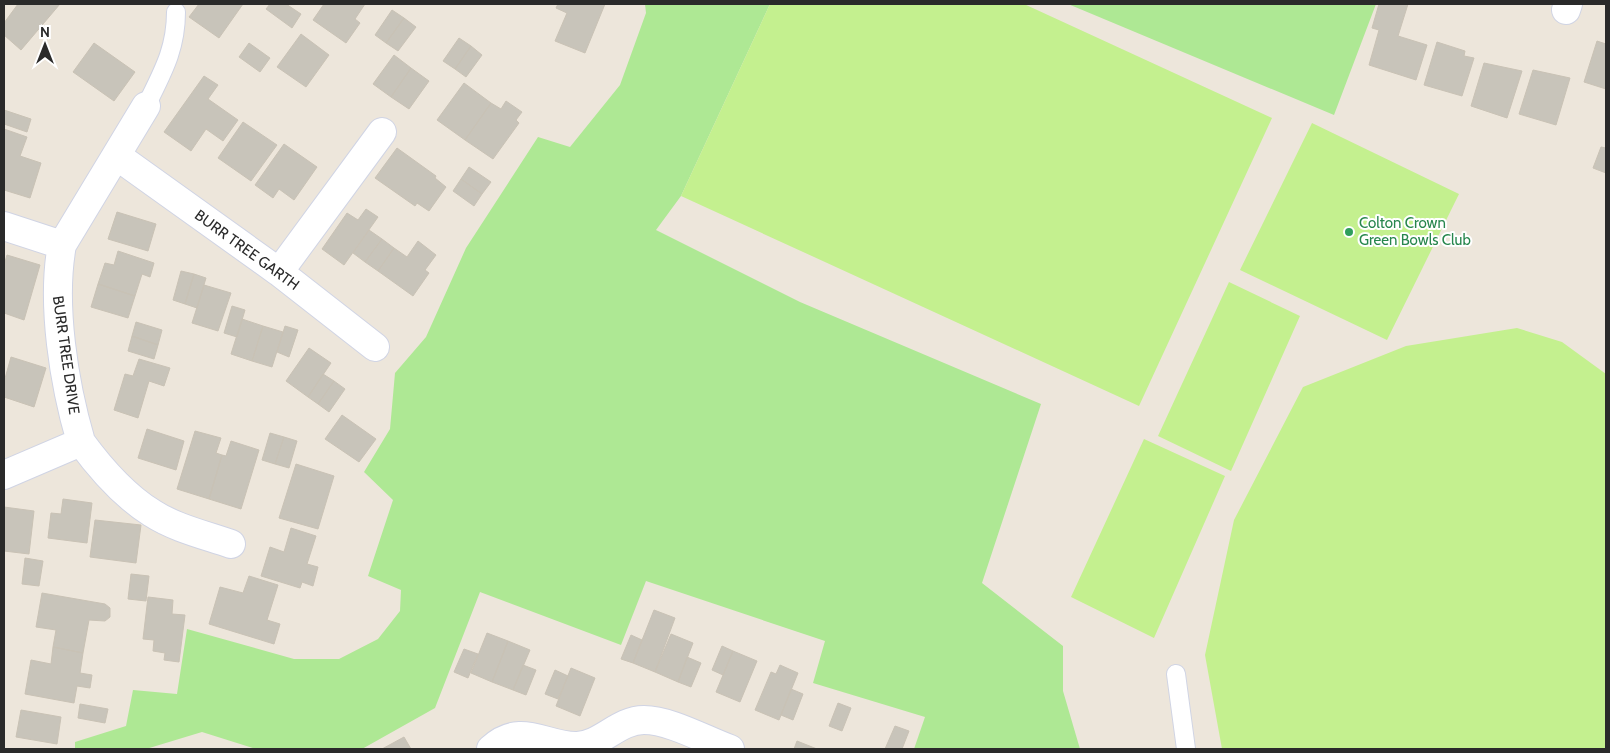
<svg xmlns="http://www.w3.org/2000/svg" width="1610" height="753" font-family="Cabin,sans-serif">
	<style>
		.green { fill: #aee894 }
		.pitch { fill: #c4f08f }
		.building { fill: #c8c4ba; stroke: #c9c2b5 }
		.lines { fill: none; stroke-linecap: round; stroke-linejoin: round }
		.service-casing { stroke: #d0d4e4; stroke-width: 20 }
		.minor-casing { stroke: #d0d4e4; stroke-width: 30 }
		.service { stroke: #fff; stroke-width: 18 }
		.minor { stroke: #fff; stroke-width: 28 }
		.leisure-dot { fill: #2e9e5b; stroke: #fff; stroke-width: 2 }
		.labels { text-anchor: middle; dominant-baseline: central; stroke-width: 4; stroke-linejoin: round; paint-order: stroke }
		.leisure-label { font-size: 15px; fill: #27864d; stroke: #fff; text-anchor: start }
		.street-label { font-size: 15px; fill: #2a2a2a; stroke: #fff }
	</style>
	<rect width="100%" height="100%" fill="#ede6db"/>
	<path class="green" d="M645,4H770L681,196L656,230L800,302L1041,404L982,583L1063,646V691L1080,749H914L925,717L813,683L825,641L646,581L621,645L480,592L435,708L362,749H256L202,732L146,749H75V742L126,726L133,690L177,694L187,629L294,659H339L378,639L400,611L401,590L368,576L393,500L364,472L390,429L395,373L426,337L466,248L538,137L570,147L620,85L646,13Z
		M1068,4H1376L1334,115Z"/>
	<path class="pitch" d="M770,4H1024L1272,118L1139,406L681,196Z
		M1312,123L1459,194L1387,340L1240,270Z
		M1229,282L1300,316L1231,471L1158,436Z
		M1517,328L1562,342L1606,374V749H1222L1205,655L1234,520L1303,387L1406,346Z
		M1144,439L1225,476L1154,638L1071,597Z"/>
	<path class="building" d="M18,4H60L21,50L4,35V23Z
		M199,4H243L219,38L189,17Z
		M270,4H286L301,14L292,28L266,9Z
		M324,4H365L355,19L360,23L346,43L313,20Z
		M558,4H605L585,53L555,41L567,13L556,8Z
		M1379,4H1408L1398,36L1427,45L1416,80L1369,65L1379,30L1372,28Z
		M392,10L404,18L386,43L375,35Z
		M404,18L416,27L398,51L386,43Z
		M301,34L329,55L306,87L277,67Z
		M459,38L471,46L455,69L443,61Z
		M1597,41L1606,44V89L1584,82Z
		M1437,42L1465,51L1464,56L1474,58L1462,96L1424,85Z
		M94,43L135,72L114,101L73,72Z
		M249,43L270,58L260,72L239,57Z
		M471,46L482,55L466,77L455,69Z
		M394,55L411,68L391,97L373,84Z
		M1484,63L1522,71L1507,118L1471,106Z
		M411,68L429,81L409,109L391,97Z
		M1533,70L1570,78L1556,125L1519,114Z
		M204,76L218,85L208,99L238,120L223,141L206,129L191,151L164,132Z
		M464,83L491,103L465,140L437,120Z
		M506,101L522,112L516,120L519,123L493,159L465,140L491,103L501,109Z
		M4,110L31,119L27,132L4,124Z
		M243,122L277,145L251,181L218,158Z
		M4,129L27,137L20,156L41,163L30,198L4,190Z
		M284,144L317,167L294,200L279,189L273,198L255,185Z
		M1601,147L1606,148V173L1593,168Z
		M397,148L436,176L435,178L446,187L429,211L417,203L415,206L375,178Z
		M469,167L491,182L482,194L461,179Z
		M461,179L482,194L474,206L453,191Z
		M366,209L378,217L344,265L322,249L347,213L358,220Z
		M117,212L156,224L148,251L108,239Z
		M369,230L382,239L365,262L353,253Z
		M382,239L394,248L378,271L365,262Z
		M418,241L436,255L425,270L429,273L413,296L378,271L394,248L407,257Z
		M118,251L154,263L150,277L142,274L135,296L98,284L105,263L114,265Z
		M7,255L40,265L24,320L4,313V265Z
		M181,271L194,274L185,304L173,300Z
		M194,274L206,278L197,308L185,304Z
		M98,284L135,296L128,318L91,307Z
		M204,285L231,293L218,331L192,323Z
		M232,306L245,310L237,337L224,333Z
		M242,319L263,326L252,361L231,354Z
		M136,322L162,330L158,345L132,336Z
		M263,326L283,332L272,367L252,361Z
		M285,326L298,330L289,357L277,352Z
		M132,336L158,345L154,359L128,351Z
		M309,348L331,363L308,397L286,381Z
		M11,357L46,368L34,407L4,397V382Z
		M139,359L170,368L164,386L149,381L138,418L114,410L125,374L133,376Z
		M323,374L334,381L318,404L308,397Z
		M334,381L345,389L329,412L318,404Z
		M342,415L376,439L359,462L325,439Z
		M147,429L184,441L176,470L138,458Z
		M195,431L221,438L216,453L222,455L209,499L177,489Z
		M270,433L284,437L275,464L262,460Z
		M284,437L297,441L289,468L275,464Z
		M231,441L259,450L241,509L209,499L222,455L226,456Z
		M296,464L334,476L318,529L279,518Z
		M63,499L92,503L87,543L48,538L51,513L61,514Z
		M4,507L34,511L29,554L4,551Z
		M95,520L141,525L136,563L90,557Z
		M291,528L316,536L307,564L318,567L313,586L302,582L300,588L261,576L270,547L284,552Z
		M25,558L43,561L39,586L22,584Z
		M131,574L149,576L146,601L128,599Z
		M249,576L278,585L267,620L280,624L274,644L209,624L220,587L243,593Z
		M42,593L105,604L110,608V617L105,621L89,620L83,653L53,647L56,630L36,627Z
		M148,597L173,600L172,614L185,615L179,662L164,660L165,653L153,651L154,640L143,639Z
		M654,610L675,618L655,672L633,663Z
		M487,633L508,641L492,682L471,673Z
		M671,634L693,643L678,682L655,672Z
		M631,635L642,640L633,663L621,659Z
		M508,641L530,650L513,690L492,682Z
		M722,646L733,651L723,675L712,670Z
		M53,647L83,653L80,673L92,675L90,688L77,686L74,703L25,694L31,660L51,664Z
		M464,649L478,654L468,678L454,672Z
		M733,651L757,661L740,702L716,692Z
		M687,657L701,663L691,687L678,682Z
		M523,665L536,670L526,695L513,690Z
		M780,665L798,673L779,720L755,710L771,672L776,674Z
		M571,668L595,678L580,716L556,706Z
		M555,670L568,676L558,699L545,694Z
		M791,689L803,694L793,720L781,715Z
		M838,703L851,708L842,731L829,726Z
		M80,704L108,709L105,723L78,718Z
		M21,710L61,717L57,744L16,737Z
		M895,726L909,731L902,749H885Z
		M404,737L411,749H382Z
		M797,741L817,749H794Z"/>
	<g class="lines">
		<defs>
			<path id="service" d="M146,106C162,73 176,50 176,12
				M1176,674L1186,749"/>
			<path id="minor" d="M1566,10L1568,4
				M117,156L279,272L375,347
				M4,226L62,245C51,304 64,384 81,442L4,475
				M62,245L146,106
				M279,272L382,132
				M81,442C100,468 123,495 152,513C175,528 205,535 231,544
				M491,749C521,721 546,747 577,746C602,745 618,720 644,720C670,720 705,740 730,749"/>
		</defs>
		<use href="#service" class="service-casing"/>
		<use href="#minor" class="minor-casing"/>
		<use href="#service" class="service"/>
		<use href="#minor" class="minor"/>
	</g>
	<circle class="leisure-dot" cx="1349" cy="232" r="5"/>
	<g class="labels">
		<g class="leisure-label">
			<text x="1359" y="223">Colton Crown<tspan x="1359" dy="17">Green Bowls Club</tspan></text>
		</g>
		<g class="street-label">
			<text transform="translate(247 250) rotate(36)">BURR TREE GARTH</text>
			<text transform="translate(66 355) rotate(82)">BURR TREE DRIVE</text>
		</g>
	</g>
	<rect width="1610" height="753" fill="none" stroke="#2a2a2a" stroke-width="10"/>
	<g transform="translate(45 45)" stroke="#ffffff" stroke-width="4" paint-order="stroke">
	<path d="M0-4L9 19L0 12L-9 19Z" fill="#2a2a2a"/>
	<text y="-8" font-size="14" font-weight="bold" text-anchor="middle" fill="#2a2a2a">N</text>
	</g>
</svg>
